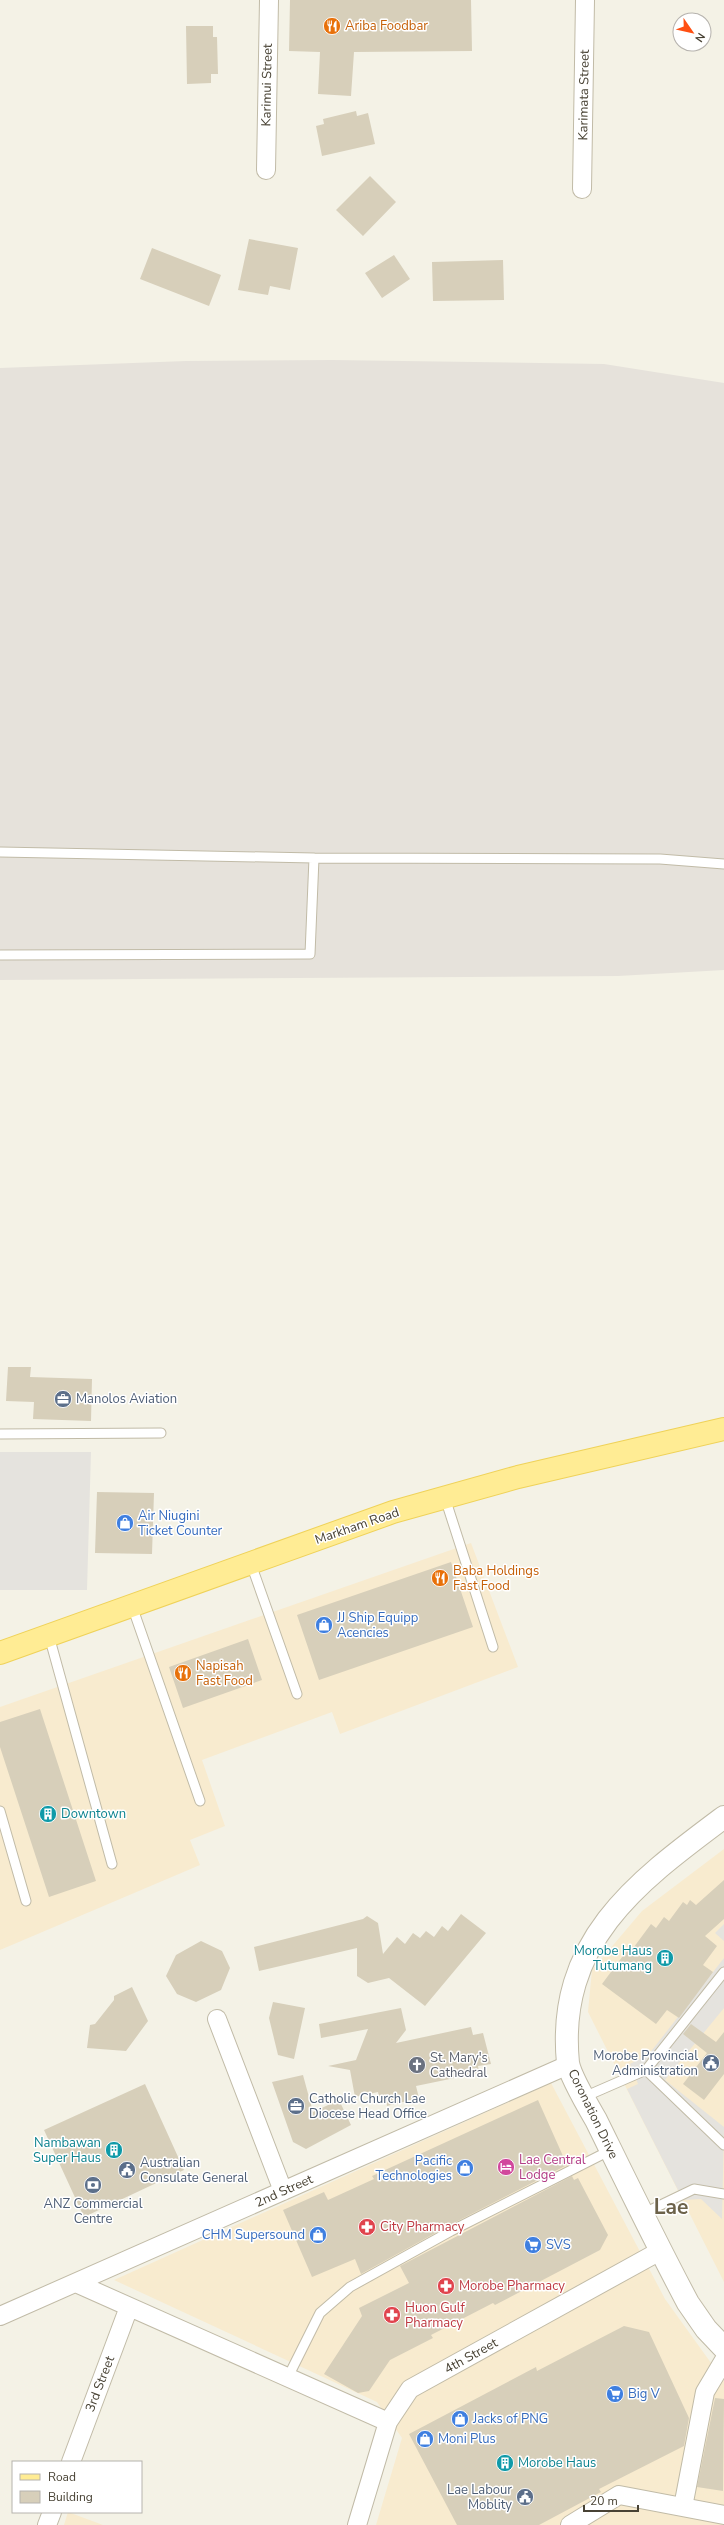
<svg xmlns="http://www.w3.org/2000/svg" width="724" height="2525" font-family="'Nunito Sans',sans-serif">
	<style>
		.commercial { fill: #f8ebcf }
		.industrial { fill: #e6e2db }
		.parking { fill: #e5e3de }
		.building { fill: #d7cfba }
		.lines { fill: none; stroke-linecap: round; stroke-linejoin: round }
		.service-casing { stroke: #c1bba7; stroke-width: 11 }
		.minor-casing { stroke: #c1bba7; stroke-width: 20 }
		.tertiary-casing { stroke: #c1bba7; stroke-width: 24 }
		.primary-casing { stroke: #efd259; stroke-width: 24 }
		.service { stroke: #fff; stroke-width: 9 }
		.minor { stroke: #fff; stroke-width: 18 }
		.tertiary { stroke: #fff; stroke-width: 22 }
		.primary { stroke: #ffec94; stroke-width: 22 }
		.labels { text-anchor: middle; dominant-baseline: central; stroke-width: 3; stroke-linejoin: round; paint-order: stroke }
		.food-label { font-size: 13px; fill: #c56008; stroke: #fff; text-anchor: start }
		.street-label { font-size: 13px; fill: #484234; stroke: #fff }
		.service-label { font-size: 13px; fill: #4e5e75; stroke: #fff; text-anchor: start }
		.shop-label { font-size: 13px; fill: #366cbe; stroke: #fff; text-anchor: start }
		.culture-label { font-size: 13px; fill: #0d838f; stroke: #fff; text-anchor: start }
		.worship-label { font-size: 13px; fill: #5b616d; stroke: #fff; text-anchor: start }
		.hotel-label { font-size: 13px; fill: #b23c85; stroke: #fff; text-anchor: start }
		.health-label { font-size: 13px; fill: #be3a42; stroke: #fff; text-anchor: start }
		.town-label { font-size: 21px; font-weight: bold; fill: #6c624a; stroke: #fff }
	</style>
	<rect width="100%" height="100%" fill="#f4f2e6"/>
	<path class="commercial" d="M471,1543L518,1667L340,1734L332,1712L202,1760L225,1826L190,1840L200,1865L0,1950V1707Z
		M724,1849V2282L588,2012L592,1970L642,1911Z
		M551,2083L665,2299L724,2381V2525H376L402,2438L377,2402L114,2280Z
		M68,2512L103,2525H64Z"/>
	<path class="industrial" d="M332,360L604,364L724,383V970L618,976L0,980V368L186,361Z"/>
	<path class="parking" d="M0,1452H91L87,1590H0Z
		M724,1924V1941L715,1933Z
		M724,1958V2008L665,2080L724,2127L722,2219L701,2199L683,2200L627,2089L638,2084L630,2064L649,2054Z"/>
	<path class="building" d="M290,0H471L472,51L354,52L351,96L318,94L320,52L289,51Z
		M186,26H213V37H217L218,74H211V83L187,84Z
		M356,111L357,116L368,113L375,144L322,156L316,126L324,124L323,119Z
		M370,176L396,202L363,236L336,210Z
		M249,239L298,248L290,290L270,286L268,295L238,290Z
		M152,248L221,275L209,306L140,279Z
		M394,255L410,279L382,298L365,273Z
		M503,260L504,300L433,301L432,262Z
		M8,1367H31L30,1377L92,1379L91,1421L33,1419L34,1402L6,1401Z
		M97,1492L154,1493L152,1554L95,1553Z
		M451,1562L473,1627L319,1680L297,1615Z
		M248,1639L262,1680L183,1708L169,1667Z
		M40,1709L96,1881L49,1897L0,1747V1722Z
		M724,1880V1919L705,1936L717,1946L703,1965L713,1972L679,2018L667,2010L656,2024L602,1984L628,1949L631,1951L651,1924L656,1928L664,1917L669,1921L683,1902L687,1905L690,1900L696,1905Z
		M461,1914L486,1933L425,2006L389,1978L368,1983L357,1976V1948L259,1971L254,1947L363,1919L367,1916L378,1923L383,1954L397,1937L405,1944L413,1933L420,1938L426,1931L434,1937L442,1926L448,1931Z
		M201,1941L222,1951L230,1968L221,1990L196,2002L177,1994L166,1976L176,1955Z
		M132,1987L148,2021L126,2051L87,2048L90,2025L95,2024L114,2000V1996Z
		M273,2002L305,2008L294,2059L278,2055L269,2018Z
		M401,2008L406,2030L396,2043L471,2027L473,2035L483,2033L491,2064L478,2066L479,2073L416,2086L419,2098L387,2106L385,2096L379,2097L378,2092L355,2097L350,2070L328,2066L356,2060L368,2029L321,2038L319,2024Z
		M691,2024L716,2042L724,2032V2074L704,2100L683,2084L707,2053L683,2034Z
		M303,2075L313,2112L339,2100L351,2125L306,2149L293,2142L272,2082Z
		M145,2084L184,2170L84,2217L44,2130Z
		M538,2100L567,2165L448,2226L361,2274L355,2259L312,2277L283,2210L324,2192L328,2200L374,2179L372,2176Z
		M572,2176L574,2180L578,2178L608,2235L600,2250L495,2305L493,2303L431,2335L433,2338L390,2360L369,2391L358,2393L324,2374L362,2316L359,2308L409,2283L400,2266Z
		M624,2326L649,2332L689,2418L684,2446L599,2489L601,2492L539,2525H457L409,2434L536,2367L537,2371Z
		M715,2398L724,2399L723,2491L697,2487Z"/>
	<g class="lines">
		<defs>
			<path id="service" d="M0,852L314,858L660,859L724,864
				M0,955L310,954L314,858
				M0,1434L161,1433
				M445,1498L493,1647
				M251,1564L297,1694
				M132,1606L200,1801
				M49,1636L112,1864
				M0,1811L26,1901
				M646,2070L724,1972
				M584,2097L646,2070L724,2145
				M642,2214L694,2189L724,2194
				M288,2377L320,2313L350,2287L451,2231L611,2150"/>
			<path id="minor" d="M266,170L269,0
				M582,189L585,0
				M217,2019L283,2191
				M76,2283L388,2422
				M0,2316L568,2065
				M71,2462L129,2307
				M683,2507L705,2392L724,2360
				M47,2525L52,2512
				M357,2525L388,2422L410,2389L660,2251
				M570,2525L619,2495L724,2515"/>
			<path id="tertiary" d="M724,1817C637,1882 556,1941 568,2063C570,2075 589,2108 596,2120C626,2181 656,2243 688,2303L706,2329L724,2348"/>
			<path id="primary" d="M0,1653L393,1512L518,1477L724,1429"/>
		</defs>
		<use href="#service" class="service-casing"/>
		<use href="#minor" class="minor-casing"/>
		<use href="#tertiary" class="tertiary-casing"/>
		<use href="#primary" class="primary-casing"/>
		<use href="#service" class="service"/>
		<use href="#minor" class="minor"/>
		<use href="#tertiary" class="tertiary"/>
		<use href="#primary" class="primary"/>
	</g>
	<defs>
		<symbol id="restaurant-disc" viewBox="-11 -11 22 22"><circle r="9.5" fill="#e8710a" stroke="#fff"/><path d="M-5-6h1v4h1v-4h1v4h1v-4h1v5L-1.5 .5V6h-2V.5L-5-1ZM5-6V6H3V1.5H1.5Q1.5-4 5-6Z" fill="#fff"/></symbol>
		<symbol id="office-disc" viewBox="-11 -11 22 22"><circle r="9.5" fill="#5c6f8a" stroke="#fff"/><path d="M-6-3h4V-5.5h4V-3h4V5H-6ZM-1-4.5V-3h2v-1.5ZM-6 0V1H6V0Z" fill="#fff"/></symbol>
		<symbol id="shop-disc" viewBox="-11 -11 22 22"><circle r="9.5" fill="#3f7fe0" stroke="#fff"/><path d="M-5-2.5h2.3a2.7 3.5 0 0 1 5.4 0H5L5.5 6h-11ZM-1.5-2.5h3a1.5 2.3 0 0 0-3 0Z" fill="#fff"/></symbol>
		<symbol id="building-disc" viewBox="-11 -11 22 22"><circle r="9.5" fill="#0f9aa8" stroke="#fff"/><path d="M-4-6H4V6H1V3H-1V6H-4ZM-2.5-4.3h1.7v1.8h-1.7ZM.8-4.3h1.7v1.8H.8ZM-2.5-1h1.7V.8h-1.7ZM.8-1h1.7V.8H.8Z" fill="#fff"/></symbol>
		<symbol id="civic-disc" viewBox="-11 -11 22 22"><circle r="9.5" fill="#5c6f8a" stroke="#fff"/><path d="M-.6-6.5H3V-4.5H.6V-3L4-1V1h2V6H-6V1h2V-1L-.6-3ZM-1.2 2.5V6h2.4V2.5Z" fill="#fff"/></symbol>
		<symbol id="church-disc" viewBox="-11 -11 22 22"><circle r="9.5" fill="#6b7280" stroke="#fff"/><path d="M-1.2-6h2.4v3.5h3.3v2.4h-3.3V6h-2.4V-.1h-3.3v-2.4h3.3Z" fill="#fff"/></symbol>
		<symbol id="hotel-disc" viewBox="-11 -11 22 22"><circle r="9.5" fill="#d1479c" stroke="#fff"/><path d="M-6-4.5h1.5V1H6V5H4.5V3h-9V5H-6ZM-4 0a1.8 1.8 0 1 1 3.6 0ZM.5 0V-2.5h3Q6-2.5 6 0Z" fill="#fff"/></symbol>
		<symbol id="bank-disc" viewBox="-11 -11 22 22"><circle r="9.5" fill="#5c6f8a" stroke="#fff"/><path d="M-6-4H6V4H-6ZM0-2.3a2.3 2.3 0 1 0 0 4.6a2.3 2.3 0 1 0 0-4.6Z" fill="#fff"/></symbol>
		<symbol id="pharmacy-disc" viewBox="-11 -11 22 22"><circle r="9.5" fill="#e0444e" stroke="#fff"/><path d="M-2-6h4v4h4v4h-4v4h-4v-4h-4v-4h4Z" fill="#fff"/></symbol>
		<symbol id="supermarket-disc" viewBox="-11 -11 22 22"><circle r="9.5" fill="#3f7fe0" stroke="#fff"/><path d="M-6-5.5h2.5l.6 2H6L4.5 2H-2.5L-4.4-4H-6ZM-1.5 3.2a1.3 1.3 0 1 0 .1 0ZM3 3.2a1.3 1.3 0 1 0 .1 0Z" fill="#fff"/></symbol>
	</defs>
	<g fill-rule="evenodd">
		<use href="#restaurant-disc" x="322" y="16" width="20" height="20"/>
		<use href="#office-disc" x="53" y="1389" width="20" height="20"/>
		<use href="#shop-disc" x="115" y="1513" width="20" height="20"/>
		<use href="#restaurant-disc" x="430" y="1568" width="20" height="20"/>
		<use href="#shop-disc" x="314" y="1615" width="20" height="20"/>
		<use href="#restaurant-disc" x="173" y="1663" width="20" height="20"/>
		<use href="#building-disc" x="38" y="1804" width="20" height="20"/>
		<use href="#building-disc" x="655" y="1948" width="20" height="20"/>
		<use href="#civic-disc" x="701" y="2053" width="20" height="20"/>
		<use href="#church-disc" x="407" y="2055" width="20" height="20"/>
		<use href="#office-disc" x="286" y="2096" width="20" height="20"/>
		<use href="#building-disc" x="104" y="2140" width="20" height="20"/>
		<use href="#hotel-disc" x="496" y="2157" width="20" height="20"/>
		<use href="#shop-disc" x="455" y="2158" width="20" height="20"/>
		<use href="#civic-disc" x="117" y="2160" width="20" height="20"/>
		<use href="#bank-disc" x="83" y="2175" width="20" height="20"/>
		<use href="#pharmacy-disc" x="357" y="2217" width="20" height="20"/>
		<use href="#shop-disc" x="308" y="2225" width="20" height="20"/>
		<use href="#supermarket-disc" x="523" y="2235" width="20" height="20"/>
		<use href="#pharmacy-disc" x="436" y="2276" width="20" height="20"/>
		<use href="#pharmacy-disc" x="382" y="2305" width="20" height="20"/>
		<use href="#supermarket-disc" x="605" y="2384" width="20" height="20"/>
		<use href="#shop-disc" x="450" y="2409" width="20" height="20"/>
		<use href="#shop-disc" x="415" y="2429" width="20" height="20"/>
		<use href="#building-disc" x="495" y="2453" width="20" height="20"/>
		<use href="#civic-disc" x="515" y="2487" width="20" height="20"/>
	</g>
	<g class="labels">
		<g class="food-label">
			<text x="345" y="26">Ariba Foodbar</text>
			<text x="453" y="1571">Baba Holdings<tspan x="453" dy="15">Fast Food</tspan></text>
			<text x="196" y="1666">Napisah<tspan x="196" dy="15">Fast Food</tspan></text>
		</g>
		<g class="street-label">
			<text transform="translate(267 85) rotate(-89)">Karimui Street</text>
			<text transform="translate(584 95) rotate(-89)">Karimata Street</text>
			<text transform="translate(357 1526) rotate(-19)">Markham Road</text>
			<text transform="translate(593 2114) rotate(64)">Coronation Drive</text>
			<text transform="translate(284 2191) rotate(-24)">2nd Street</text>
			<text transform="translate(471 2356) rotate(-29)">4th Street</text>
			<text transform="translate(100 2384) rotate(-69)">3rd Street</text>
		</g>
		<g class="service-label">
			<text x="76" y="1399">Manolos Aviation</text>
			<text x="698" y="2056" text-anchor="end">Morobe Provincial<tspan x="698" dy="15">Administration</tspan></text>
			<text x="309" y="2099">Catholic Church Lae<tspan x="309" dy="15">Diocese Head Office</tspan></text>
			<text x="140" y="2163">Australian<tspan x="140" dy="15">Consulate General</tspan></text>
			<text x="93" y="2204" text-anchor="middle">ANZ Commercial<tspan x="93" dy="15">Centre</tspan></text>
			<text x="512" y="2490" text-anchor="end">Lae Labour<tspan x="512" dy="15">Moblity</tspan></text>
		</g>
		<g class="shop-label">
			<text x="138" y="1516">Air Niugini<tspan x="138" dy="15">Ticket Counter</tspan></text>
			<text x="337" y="1618">JJ Ship Equipp<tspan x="337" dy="15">Acencies</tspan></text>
			<text x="452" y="2161" text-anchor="end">Pacific<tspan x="452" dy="15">Technologies</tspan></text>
			<text x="305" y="2235" text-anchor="end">CHM Supersound</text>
			<text x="546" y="2245">SVS</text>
			<text x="628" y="2394">Big V</text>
			<text x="473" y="2419">Jacks of PNG</text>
			<text x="438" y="2439">Moni Plus</text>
		</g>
		<g class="culture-label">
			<text x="61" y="1814">Downtown</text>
			<text x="652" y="1951" text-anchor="end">Morobe Haus<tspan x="652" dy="15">Tutumang</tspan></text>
			<text x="101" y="2143" text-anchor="end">Nambawan<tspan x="101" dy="15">Super Haus</tspan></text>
			<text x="518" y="2463">Morobe Haus</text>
		</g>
		<g class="worship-label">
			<text x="430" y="2058">St. Mary's<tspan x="430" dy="15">Cathedral</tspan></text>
		</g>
		<g class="hotel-label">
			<text x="519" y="2160">Lae Central<tspan x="519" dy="15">Lodge</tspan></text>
		</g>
		<g class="health-label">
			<text x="380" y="2227">City Pharmacy</text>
			<text x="459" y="2286">Morobe Pharmacy</text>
			<text x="405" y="2308">Huon Gulf<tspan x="405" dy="15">Pharmacy</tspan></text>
		</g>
		<g class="town-label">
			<text x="671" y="2207">Lae</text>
		</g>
	</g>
	<rect x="12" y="2461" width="130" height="52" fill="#ffffff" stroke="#b6b3ae"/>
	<rect x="20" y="2474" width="20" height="6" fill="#ffec94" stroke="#b6b3ae"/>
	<text x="48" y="2481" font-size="12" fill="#484234">Road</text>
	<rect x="20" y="2491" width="20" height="12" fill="#d7cfba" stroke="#b6b3ae"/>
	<text x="48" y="2501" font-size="12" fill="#484234">Building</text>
	<g transform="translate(692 32) rotate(124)"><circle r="19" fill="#ffffff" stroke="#b6b3ae"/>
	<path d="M0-3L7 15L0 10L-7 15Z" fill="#ff4f12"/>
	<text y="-6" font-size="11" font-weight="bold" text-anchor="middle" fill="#484234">N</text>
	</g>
	<path d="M584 2505v6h54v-6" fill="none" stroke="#484234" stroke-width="2"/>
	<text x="590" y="2505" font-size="12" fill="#484234" stroke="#ffffff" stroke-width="3" paint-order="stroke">20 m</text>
</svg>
